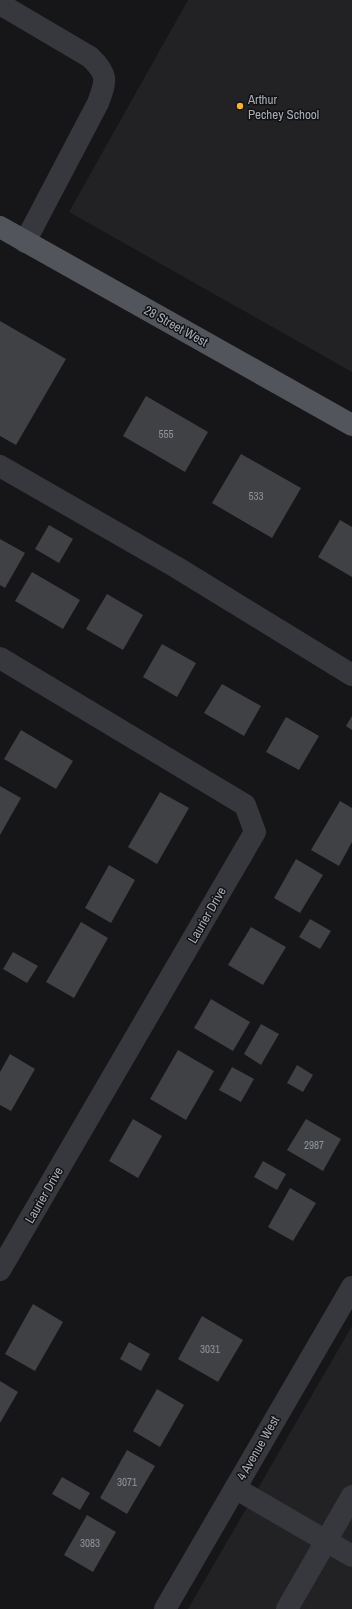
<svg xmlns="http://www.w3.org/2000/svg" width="352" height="1609" font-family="'Archivo Narrow',sans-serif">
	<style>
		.built { fill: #222225 }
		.building { fill: #404145 }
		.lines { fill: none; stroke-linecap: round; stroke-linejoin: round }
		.minor { stroke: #37383d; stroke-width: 22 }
		.major { stroke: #53555c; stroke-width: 22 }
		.poi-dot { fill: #f7b330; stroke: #111113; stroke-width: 1.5 }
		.labels { text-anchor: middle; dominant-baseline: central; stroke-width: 3; stroke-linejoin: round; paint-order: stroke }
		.number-label { font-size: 11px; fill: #8e929b }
		.poi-label { font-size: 13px; fill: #a8adb8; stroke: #111113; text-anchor: start }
		.street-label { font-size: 13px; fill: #a8adb8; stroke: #111113 }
	</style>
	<rect width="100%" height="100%" fill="#161618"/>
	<path class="built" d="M188,0H352V372L69,212Z
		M352,1326V1609H188L268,1471Z"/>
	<path class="building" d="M0,321L66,359L16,445L0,436Z
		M146,396L208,432L185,472L123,436Z
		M241,454L301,488L272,538L212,503Z
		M340,520L352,527V577L318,557Z
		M49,525L73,539L59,563L35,549Z
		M0,539L25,553L5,588L0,585Z
		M32,572L80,600L63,629L15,601Z
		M107,594L143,615L123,650L86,629Z
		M162,644L196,663L177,697L143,677Z
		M222,684L261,706L244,736L204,713Z
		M352,716V730L346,726Z
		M286,717L319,736L299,770L266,752Z
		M21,730L73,761L56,789L4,759Z
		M0,786L21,798L0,835Z
		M160,792L189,808L157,864L128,847Z
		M340,801L352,808V842L339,866L311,850Z
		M296,859L323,875L300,913L274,898Z
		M109,865L135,880L111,923L85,908Z
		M310,919L331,931L320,949L299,937Z
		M81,922L108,938L74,998L46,982Z
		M251,927L286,947L263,985L228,965Z
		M13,952L38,966L27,983L3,969Z
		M211,999L250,1022L233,1051L194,1028Z
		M261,1024L279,1034L261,1065L244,1054Z
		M178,1050L214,1071L186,1120L150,1099Z
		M10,1054L35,1069L11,1111L0,1105V1072Z
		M297,1065L313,1075L303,1092L287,1083Z
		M232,1067L254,1079L241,1102L219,1090Z
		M133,1119L162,1136L138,1178L109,1161Z
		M306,1119L341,1139L323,1171L287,1150Z
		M263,1161L286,1174L277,1190L254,1177Z
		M290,1188L316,1203L293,1241L268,1227Z
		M33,1304L63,1322L35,1371L5,1354Z
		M202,1316L243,1340L218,1382L178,1359Z
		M129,1342L150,1354L141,1371L120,1359Z
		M0,1381L18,1392L0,1423Z
		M157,1389L184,1405L160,1447L133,1431Z
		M127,1450L155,1466L127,1514L100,1498Z
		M62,1477L90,1493L80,1510L52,1494Z
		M87,1515L116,1532L93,1572L64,1555Z"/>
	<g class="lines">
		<path class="minor" d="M0,4L90,57C109,75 106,81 98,103L25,242
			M0,466L176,567L352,675
			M0,658L245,805L255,832L0,1270
			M235,1488L352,1556
			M165,1609L352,1287
			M287,1609L352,1496"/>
		<path class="major" d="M0,227L352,425"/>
	</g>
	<circle class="poi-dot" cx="240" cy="106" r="4"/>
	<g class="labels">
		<g class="number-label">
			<text x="166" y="434">555</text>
			<text x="256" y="496">533</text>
			<text x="314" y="1145">2987</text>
			<text x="210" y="1349">3031</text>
			<text x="127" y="1482">3071</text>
			<text x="90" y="1543">3083</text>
		</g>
		<g class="poi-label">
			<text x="248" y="99">Arthur<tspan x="248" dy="15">Pechey School</tspan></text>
		</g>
		<g class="street-label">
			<text transform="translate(176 326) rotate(29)">28 Street West</text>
			<text transform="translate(207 915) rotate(-60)">Laurier Drive</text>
			<text transform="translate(44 1195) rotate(-60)">Laurier Drive</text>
			<text transform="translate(258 1448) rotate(-60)">4 Avenue West</text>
		</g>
	</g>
</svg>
